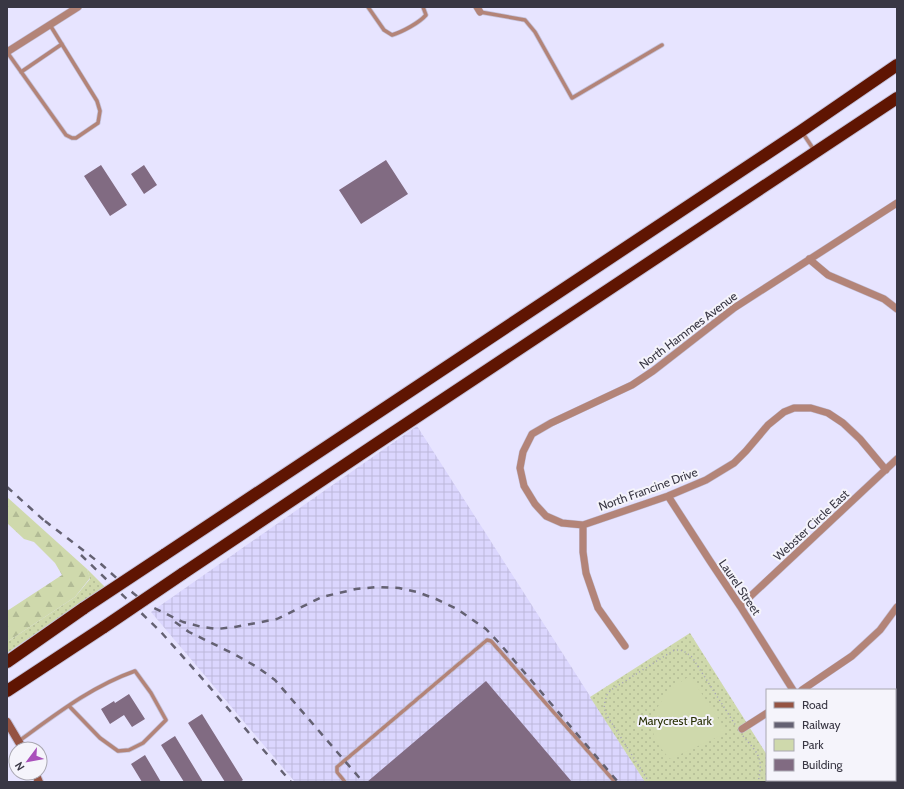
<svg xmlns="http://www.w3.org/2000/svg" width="904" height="789" font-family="Cabin,sans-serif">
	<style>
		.industrial { fill: url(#industrial-grid) }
		.green { fill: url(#green-dots) }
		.forest { fill: url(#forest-firs) }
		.pitch { fill: #cfd9ac }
		.building { fill: #816b82 }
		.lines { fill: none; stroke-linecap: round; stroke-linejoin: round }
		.service-casing { stroke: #c4c1da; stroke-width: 5 }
		.minor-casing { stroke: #c4c1da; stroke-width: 8 }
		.secondary-casing { stroke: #c4c1da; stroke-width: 10 }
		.motorway-casing { stroke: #c4c1da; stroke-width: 14 }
		.path { stroke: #a4a2b7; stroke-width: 1.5; stroke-dasharray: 1 3; stroke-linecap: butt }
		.service { stroke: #b38478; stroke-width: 3.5 }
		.minor { stroke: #b38478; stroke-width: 7 }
		.secondary { stroke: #955342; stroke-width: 8 }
		.motorway { stroke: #5f1502; stroke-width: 12 }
		.rail { stroke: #646172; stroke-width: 2.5; stroke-dasharray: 7 7; stroke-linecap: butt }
		.motorway-bridge-casing { stroke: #c4c1da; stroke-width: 14; stroke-linecap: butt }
		.motorway-bridge { stroke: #5f1502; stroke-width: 12 }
		.labels { text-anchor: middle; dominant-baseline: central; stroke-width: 4; stroke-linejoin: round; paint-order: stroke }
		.street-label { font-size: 12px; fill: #393744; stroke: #f5f4fb }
		.park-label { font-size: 12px; fill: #293004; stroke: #f5f4fb }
	</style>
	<defs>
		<pattern id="industrial-grid" width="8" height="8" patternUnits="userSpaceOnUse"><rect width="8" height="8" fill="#dbd6fe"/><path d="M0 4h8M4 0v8" fill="none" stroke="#bdb8db"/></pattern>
		<pattern id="green-dots" width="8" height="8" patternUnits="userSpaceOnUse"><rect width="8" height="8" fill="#cfd9ac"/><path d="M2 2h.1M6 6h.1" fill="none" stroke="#b2bb95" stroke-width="1.8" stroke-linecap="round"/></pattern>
		<pattern id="forest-firs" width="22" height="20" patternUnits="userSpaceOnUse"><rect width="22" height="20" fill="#cfd9ac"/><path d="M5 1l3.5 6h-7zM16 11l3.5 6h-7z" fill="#b2bb95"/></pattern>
	</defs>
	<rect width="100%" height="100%" fill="#e7e4ff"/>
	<path class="industrial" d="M417,426L645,782H295L151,612Z
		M897,716V782H793L796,780H895V717Z"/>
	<path class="green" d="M87,569L105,587L7,653V642L75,597L90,579Z
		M690,633L767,755V780H783L784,782H645L590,697Z"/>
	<path class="forest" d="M7,497L87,569L90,578L75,597L7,642V611L62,575L55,563L34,542L24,539L7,523Z"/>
	<path class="pitch" d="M690,676L724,727L722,735L670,759C665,753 657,745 654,736C647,710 670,687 690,676Z"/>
	<path class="building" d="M386,160L408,194L361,224L339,190Z
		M101,165L127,205L110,216L84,176Z
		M144,165L157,185L144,194L131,174Z
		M486,681L572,782H367Z
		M129,694L145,719L132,727L124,715L110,724L101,709L114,701L115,703Z
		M202,714L243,780L240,782H225L188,723Z
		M175,736L203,782H184L161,745Z
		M145,755L161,782H142L131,764Z"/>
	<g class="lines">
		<defs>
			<path id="service" d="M368,7L384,30L392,35C402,32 419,23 426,15L423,7
				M480,12L525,20L535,32L572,98L662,45
				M7,52L66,135L72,138H76L98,123L100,111L97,101L50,25
				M21,72L62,44
				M802,132L814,150
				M19,741C55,715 92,686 135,671L151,693L166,720L143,743L129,750L118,751L100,738L69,706
				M345,782L337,772V767L487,640L491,641L615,782"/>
			<path id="minor" d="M477,7L480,12
				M7,52L78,7
				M809,259L828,275L884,299L897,309
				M886,470L860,439L843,423L828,413L811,408H794L784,412L768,425L746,451L734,463L706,480L668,496L583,525L562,523L546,516L535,504L524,486L520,468L523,452L532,434L551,423L632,385L653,371L734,308L897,203
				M668,496L710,561L740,606L793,690
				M583,525V552L586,573L598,608L625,646
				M740,606L897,459
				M802,690L852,656L880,630L897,607
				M742,729L767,713"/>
			<path id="secondary" d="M7,722L23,749
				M35,773L39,782"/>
			<path id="motorway" d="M164,555L801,131L897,65
				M182,574L376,444L897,98
				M7,662L84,608
				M7,691L104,627"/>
		</defs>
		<use href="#service" class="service-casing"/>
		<use href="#minor" class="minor-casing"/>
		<use href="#secondary" class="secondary-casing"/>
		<use href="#motorway" class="motorway-casing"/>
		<path class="path" d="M743,736C758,754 764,757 758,782
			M649,782L606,714L604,708L605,701L607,695L611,690L671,652L675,650H680L685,652L692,657L736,726"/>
		<use href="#service" class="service"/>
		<use href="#minor" class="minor"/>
		<use href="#secondary" class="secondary"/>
		<use href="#motorway" class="motorway"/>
		<path class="rail" d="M7,487L49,525
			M45,521L101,564L133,593L150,606L183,622L202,627L217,629L235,627L277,619L322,597L356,589L377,587L399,588L417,592L436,599L457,609L486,629L501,645L618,782
			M81,555L161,632L207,684L291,782
			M175,622L189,632L234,654L257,667L275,680L363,782"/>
		<defs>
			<path id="motorway-bridge" d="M84,608L164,555
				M104,627L182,574"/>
		</defs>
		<use href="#motorway-bridge" class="motorway-bridge-casing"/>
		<use href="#motorway-bridge" class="motorway-bridge"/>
	</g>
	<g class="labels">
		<g class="street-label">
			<text transform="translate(688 330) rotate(-37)">North Hammes Avenue</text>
			<text transform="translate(648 489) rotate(-20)">North Francine Drive</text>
			<text transform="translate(811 525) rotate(-43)">Webster Circle East</text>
			<text transform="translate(740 587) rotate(56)">Laurel Street</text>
		</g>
		<g class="park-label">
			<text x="675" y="720">Marycrest Park</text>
		</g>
	</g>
	<rect width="904" height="789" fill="none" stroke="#393744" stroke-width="16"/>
	<rect x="766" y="689" width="130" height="92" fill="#f5f4fb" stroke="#aaa8b2"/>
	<rect x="774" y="702" width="20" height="6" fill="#955342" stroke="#aaa8b2"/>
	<text x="802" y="709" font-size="12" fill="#393744">Road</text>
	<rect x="774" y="722" width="20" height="6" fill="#646172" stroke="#aaa8b2"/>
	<text x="802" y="729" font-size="12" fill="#393744">Railway</text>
	<rect x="774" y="739" width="20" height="12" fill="#cfd9ac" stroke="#aaa8b2"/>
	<text x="802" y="749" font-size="12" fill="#393744">Park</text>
	<rect x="774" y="759" width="20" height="12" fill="#816b82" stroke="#aaa8b2"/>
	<text x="802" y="769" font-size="12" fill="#393744">Building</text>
	<g transform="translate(28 761) rotate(238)"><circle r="19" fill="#f5f4fb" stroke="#aaa8b2"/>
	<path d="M0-3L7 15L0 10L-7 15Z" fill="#a950bb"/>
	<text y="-6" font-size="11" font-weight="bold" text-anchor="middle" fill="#393744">N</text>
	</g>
</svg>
